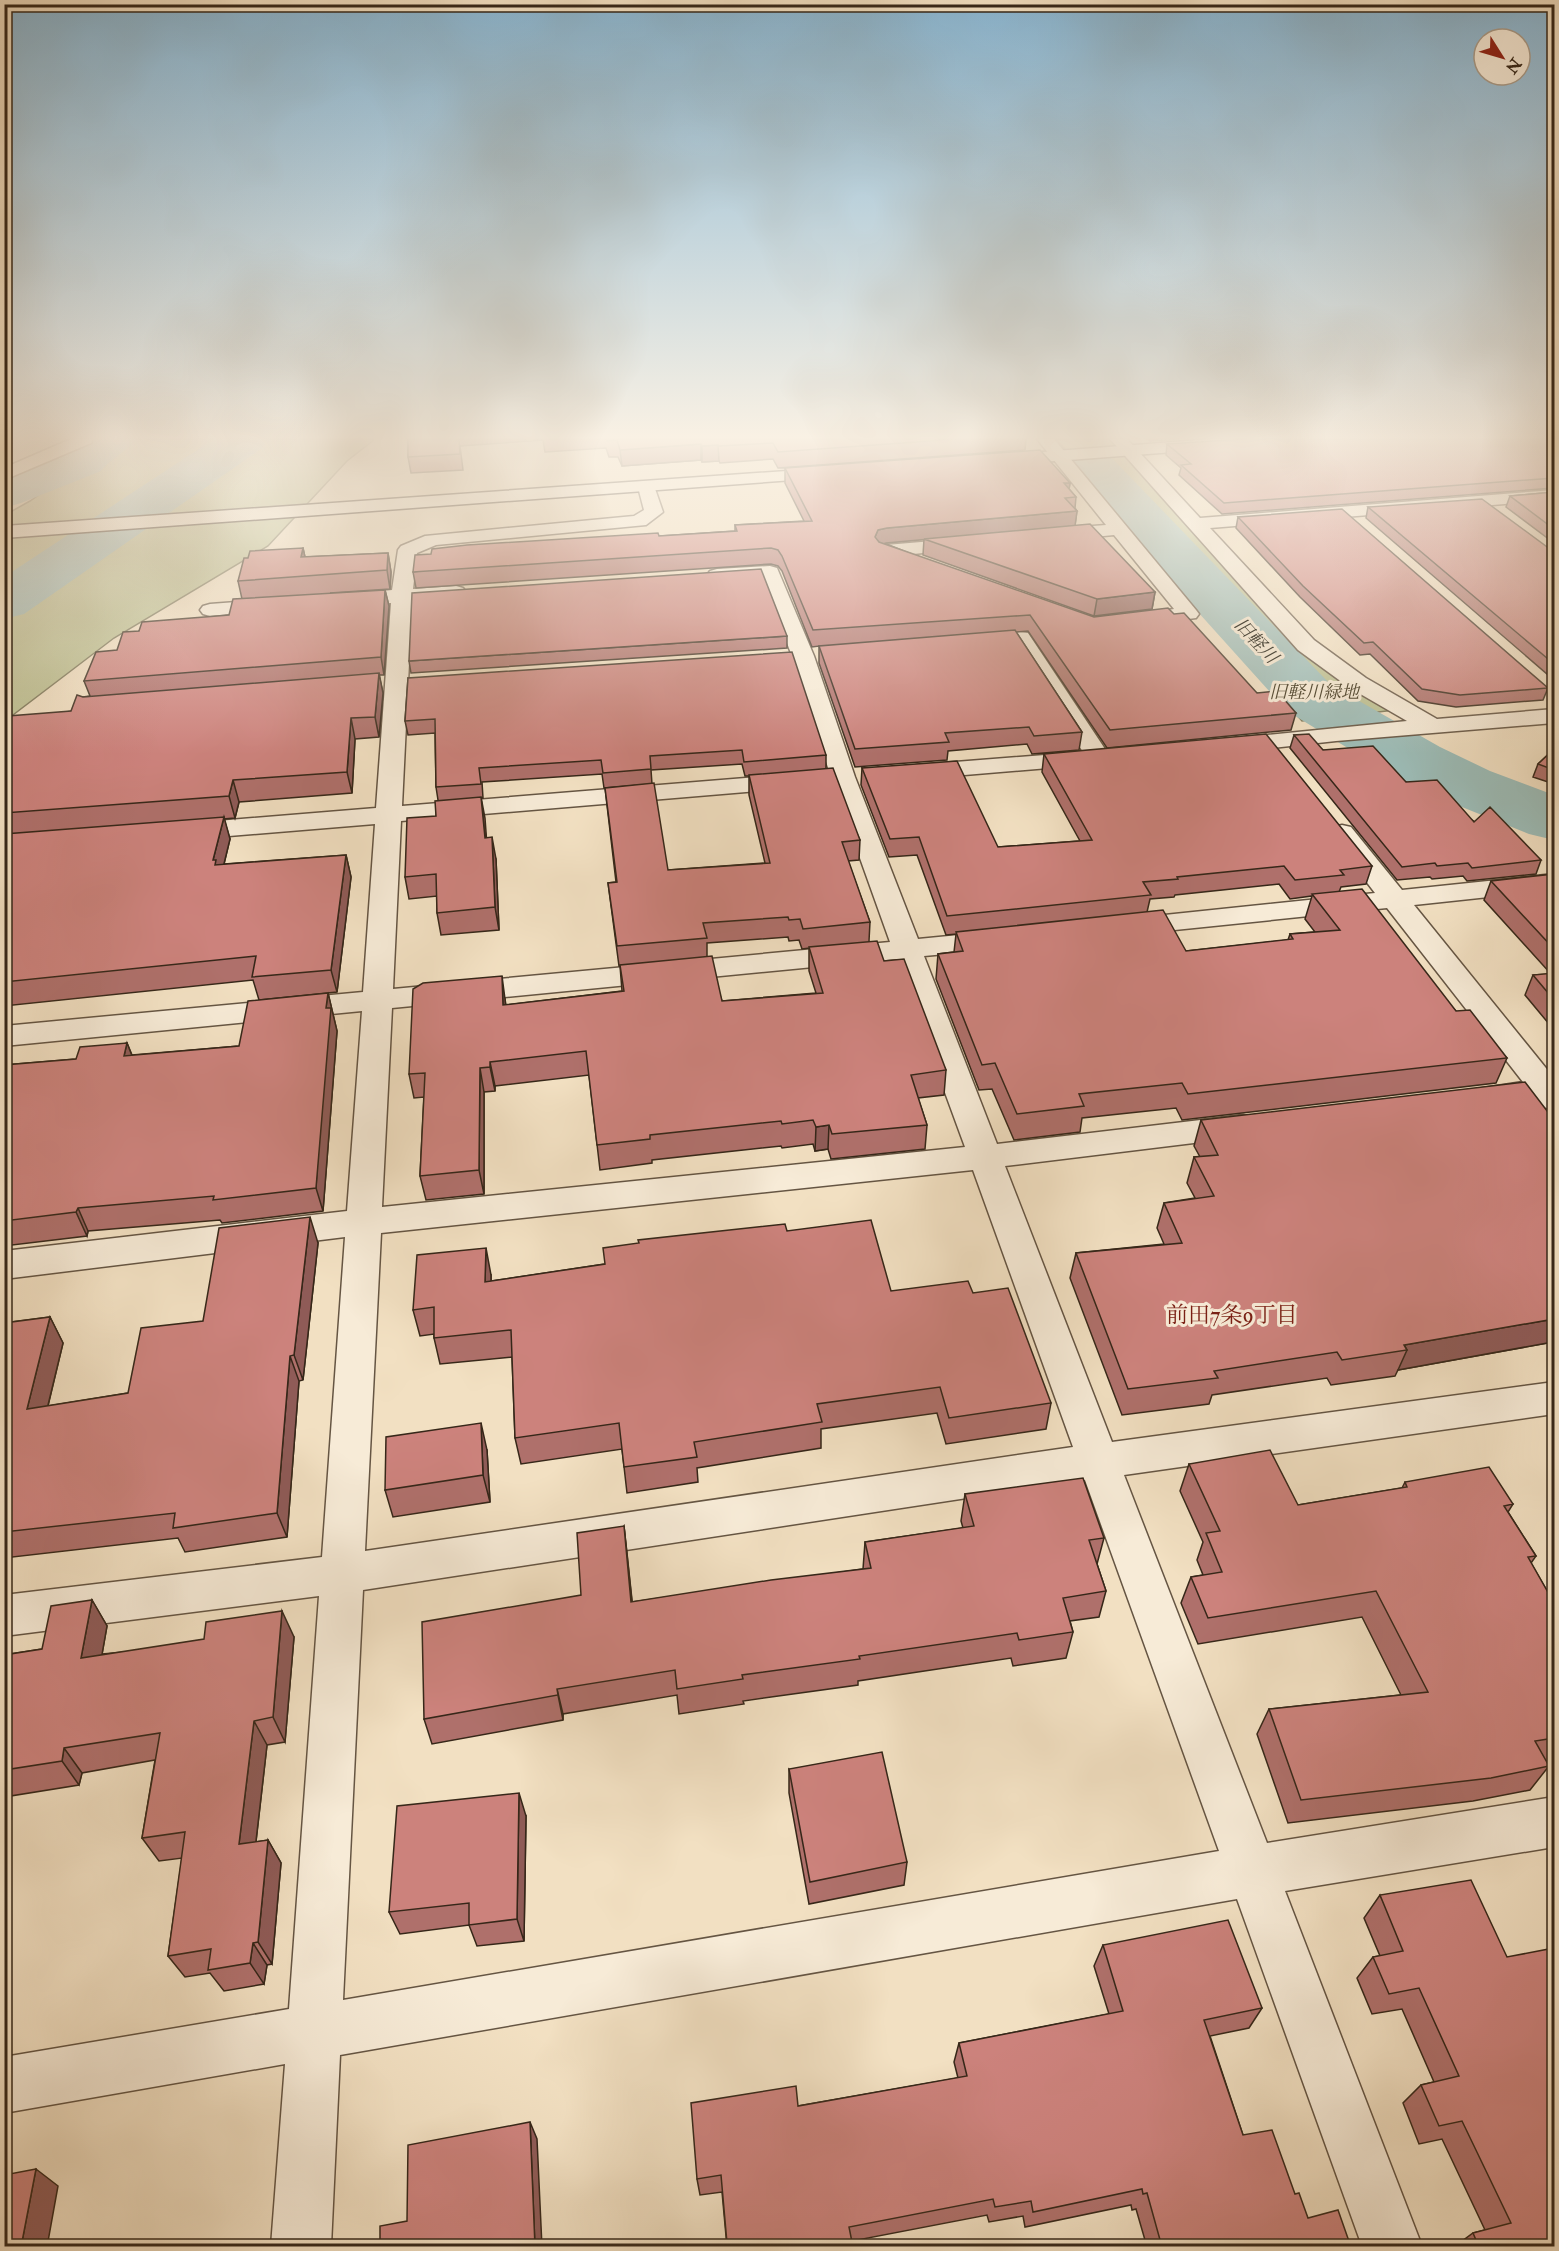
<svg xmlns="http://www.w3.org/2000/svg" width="1559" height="2251" font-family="'IM FELL Double Pica','Noto Serif JP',serif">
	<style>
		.green { fill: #bdc191; stroke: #7a7455; stroke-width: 1.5 }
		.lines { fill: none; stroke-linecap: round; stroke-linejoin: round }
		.river { fill: #9cbcb7; fill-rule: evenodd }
		.minor-casing { stroke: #655543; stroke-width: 3 }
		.secondary-casing { stroke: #362719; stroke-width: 3 }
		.minor { fill: #f7ebd7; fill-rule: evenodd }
		.secondary { fill: #f7ebd7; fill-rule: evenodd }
		.wall { fill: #af706b; stroke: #362719; stroke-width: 1.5; fill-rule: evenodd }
		.shaded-wall { fill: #8f5b57; stroke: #362719; stroke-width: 1.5 }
		.building { fill: #cc827c; stroke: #362719; stroke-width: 1.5 }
		.labels { text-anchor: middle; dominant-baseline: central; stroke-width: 6; stroke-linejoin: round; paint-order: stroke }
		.far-water-label { font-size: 18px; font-style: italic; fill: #504c40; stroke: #f7ebd7 }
		.far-park-label { font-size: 18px; font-style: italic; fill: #584e37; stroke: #f7ebd7 }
		.neighbourhood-label { font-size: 22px; fill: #7a1f14; stroke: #f7ebd7 }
	</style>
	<rect width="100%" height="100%" fill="#f2e0c2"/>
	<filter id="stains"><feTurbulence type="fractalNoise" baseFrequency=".00333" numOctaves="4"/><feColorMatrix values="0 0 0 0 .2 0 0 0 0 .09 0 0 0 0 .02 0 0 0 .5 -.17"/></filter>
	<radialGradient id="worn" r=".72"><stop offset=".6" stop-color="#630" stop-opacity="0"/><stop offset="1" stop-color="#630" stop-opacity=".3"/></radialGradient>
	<path class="green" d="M117,439H375L347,461L268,546L114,638L5,721V515L30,501Z
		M1056,439H1111L1306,653L1395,710L1302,721Z"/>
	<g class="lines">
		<path class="river" d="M81,439H136C126,453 111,458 101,471L21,503L4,508V476L67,451Z
			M214,439H268L261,449L24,614L4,619V577Z
			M1089,448L1106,452L1331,685L1440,747L1490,771L1554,795V840L1529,834L1442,799L1392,775L1287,711L1072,472L1065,462L1072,452Z"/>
		<defs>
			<path id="minor" d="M71,439H93L91,443L4,480V468Z
				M1037,439H1054L1196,610L1199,614L1196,618L1142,625L1135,623L1131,619L1135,615L1174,609L1114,535L1052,541L1045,539L1042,535L1045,531L1052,529L1106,525Z
				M1110,439H1127L1200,518L1554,490V500L1210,528L1314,640L1366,678L1437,719L1554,709V723L1336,741L1228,753L1220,751L1216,746L1220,741L1228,739L1407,721L1350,688L1298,650Z
				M647,482L653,483L663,512L646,525L436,545L417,553L413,589L456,586L463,588L466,592L463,596L412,601L402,806L794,774L803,776L806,781L803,786L794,788L401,821L393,989L890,942L831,777L792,656L762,578L717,581L710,579L707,575L710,571L717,569L770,566L777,568L814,656L855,777L918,939L1000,931L1010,934L1014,940L1010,946L1000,949L924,956L997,1144L1243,1115L1255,1118L1260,1126L1255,1134L1243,1137L1005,1166L1112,1442L1554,1382V1414L1124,1475L1267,1843L1554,1797V1847L1285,1891L1422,2246H1362L1237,1899L340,2055L331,2246H271L285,2064L4,2113V2057L289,2009L319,1596L4,1636V1595L322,1557L345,1237L4,1279V1251L347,1211L362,1011L4,1046V1026L363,992L375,824L181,840L172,838L168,832L172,826L181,824L376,808L391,603L343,606L336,604L333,600L336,596L392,590L398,550L401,546L425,536L634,516L644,510L638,487L641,483ZM896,959L965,1147L382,1207L392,1008ZM973,1170L1073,1447L365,1551L381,1233ZM1085,1480L1219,1851L343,2000L363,1590Z
				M968,538L975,540L978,544L975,548L913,554L923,561L920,565L913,567L879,555L876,551L879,547L886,545Z
				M274,599L281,601L284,605L281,609L210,616L203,614L200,610L203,606L210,604Z
				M1020,632L1028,633L1111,758L1108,763L917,779L908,777L905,772L908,767L917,765L1083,752L1014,645L974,648L966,647L963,642L966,637Z
				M1342,825L1351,827L1402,890L1554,874V890L1414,905L1554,1078V1110L1543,1107L1539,1102L1488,1108L1477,1105L1472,1097L1477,1089L1523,1082L1387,908L1126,935L1116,933L1112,927L1116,921L1126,919L1375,893L1329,833L1333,827Z"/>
			<path id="secondary" d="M1213,439H1287L1279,444L1003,465L997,464L994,460L997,456L1003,455Z
				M829,468L835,469L838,473L835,477L4,538V526Z"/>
		</defs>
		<use href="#minor" class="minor-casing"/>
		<use href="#secondary" class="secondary-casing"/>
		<use href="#minor" class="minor"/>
		<use href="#secondary" class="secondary"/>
	</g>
	<path class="wall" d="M408,439H1026L1025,450L778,468L773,459L720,463L719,461L702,462L701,460L622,466L618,457H609L606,448L545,452L543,440L460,446L463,470L411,473L408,457Z
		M1147,439H1179L1150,441Z
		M1554,439V488L1222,514L1179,475L1181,468L1166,455L1167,444Z
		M785,468L1070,483L1069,489L1076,497L1075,508L1077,511L1075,525L1155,592L1152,609L1094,616L923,555L924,539L884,543L1257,693L1296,713L1291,730L1107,748L1028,631L1016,632L1082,732L1079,750L1032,754L1027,744L948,751L947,760L855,767L819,663V646L812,647L782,571L778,566L771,564L416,588L413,572L659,536L735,531V525L804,521L785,483Z
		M1554,492V543L1506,507L1510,496Z
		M1368,507L1554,550V680L1366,518Z
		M1238,517L1548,688L1543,700L1456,707L1418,701L1370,654L1360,655L1300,597L1236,528Z
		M303,548L305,557L388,553L391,572L390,589L330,593L385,590L389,606L384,675H379L383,693L379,737L355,739L352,793L239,802L235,818L224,819L230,839L224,864L346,855L351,877L337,992L259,1000L253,980L4,1006V725L71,711L83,697L90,696L84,681L139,631L229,615L242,599L238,581Z
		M787,636V648L411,673L409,661Z
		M408,678L826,755V769L860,840L859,860L848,861L870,922L869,941L884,961L946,1070L944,1095L918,1098L927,1125L925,1149L831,1159L828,1149L815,1151L813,1144L782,1148L781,1146L652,1160V1163L600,1170L589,1075L495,1086V1091L484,1092V1194L426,1200L420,1176L424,1097L414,1098L409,1074L505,999L506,1005L622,991L620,966H619L608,883L616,882L605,788L668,870L765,863L749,795V776H745L742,764L651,770L652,784L604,788L602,774L482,782L483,798H481L486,838L496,859L499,930L441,935L437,913V896L409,899L405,877L436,816L438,800L436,787L435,733L408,735L405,721ZM788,937L789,941L799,940L802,949L809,948V971L816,993L722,1001L707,957V943Z
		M1294,735L1323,750L1406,782L1541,860L1536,874L1467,881L1463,876L1432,879L1430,877L1397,880L1290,748Z
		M1554,749V784L1533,777L1538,764Z
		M1044,754L1372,866L1366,884L1341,887L1339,892L1456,1011L1507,1058L1496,1083L1182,1120L1176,1108L1082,1118L1080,1132L1014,1140L992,1089L979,1090L936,979L938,954L954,952L956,934L946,935L917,855L889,857L861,785L862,768L998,847L1080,841L1042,772ZM1279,884L1290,899L1312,896L1305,919L1315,932L1290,934L1288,940L1186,951L1147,912L1150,899L1174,897L1175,895Z
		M1554,874V1030L1525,995L1533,975L1551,974L1484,900L1491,881Z
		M328,993L337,1031L323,1211L222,1223L220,1220L88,1231L87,1236L4,1246V1065L76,1059L127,1043L132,1055L239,1046Z
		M1201,1120H1554V1344L1553,1342L1398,1370L1395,1376L1331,1385L1327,1378L1212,1395L1209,1404L1122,1415L1070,1278L1076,1253L1164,1244L1157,1228L1164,1203L1195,1198L1187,1183L1194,1157H1200L1194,1146Z
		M787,1231L891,1291L973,1293L1051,1403L1046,1429L946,1444L937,1413L821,1429V1448L697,1468L698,1482L627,1493L622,1449L521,1464L515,1438L512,1357L440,1364L434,1338V1334L420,1336L413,1310L491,1275V1281L605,1264Z
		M318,1243L303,1380L299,1381L287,1537L185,1552L178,1538L4,1558V1323L50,1317L63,1343L48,1406L128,1393L203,1321Z
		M487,1450L490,1502L393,1517L385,1490Z
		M1189,1464L1298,1505L1402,1488L1405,1482L1513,1504L1508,1512L1536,1556L1531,1563L1554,1603V1760L1546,1761L1549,1766L1530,1790L1473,1801L1288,1823L1257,1734L1269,1709L1401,1695L1362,1617L1198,1644L1181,1603L1191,1577L1203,1575L1197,1560L1203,1542L1180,1491Z
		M965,1494L1104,1538L1097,1564L1106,1591L1099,1617L1070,1621L1073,1632L1066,1658L1013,1666L1011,1658L858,1681V1685L743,1701L744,1704L679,1714L677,1695L563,1714V1720L432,1744L424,1719L581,1595L624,1526L632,1602L863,1569L865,1542L963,1528L961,1521Z
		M92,1600L107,1626L102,1654L294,1637L285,1742L267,1745L256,1842L268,1840L281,1863L272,1964L267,1965L264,1984L224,1991L210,1973L185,1977L168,1956L182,1858L159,1861L142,1838L155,1760L82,1773L79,1785L4,1797V1655L42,1649Z
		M789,1769L907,1862L904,1885L809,1904L789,1793Z
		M526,1816L524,1941L477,1946L469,1925L400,1934L389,1912Z
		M1380,1895L1554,2247H1454L1473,2233L1485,2230L1442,2139L1419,2144L1403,2103L1421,2085L1434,2082L1402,2009L1372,2014L1357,1978L1373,1957L1380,1956L1364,1918Z
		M1103,1945L1262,2008L1249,2028L1210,2036L1243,2135L1295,2194L1308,2218L1351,2247H1147L1136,2209L1132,2210L1131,2205L1025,2227L1023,2216L989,2222L987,2215L852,2241L853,2247H727L722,2192L700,2195L697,2179L798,2106L958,2078L954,2062L959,2043L1109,2014L1094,1966Z"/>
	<path class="shaded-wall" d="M4,439H12L4,453Z
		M701,444V460L622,466L620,450Z
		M718,445L719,461L702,462V446Z
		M1064,483H1070L1068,497Z
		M1077,511L1075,526L886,543L877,546L875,537L878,530L887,528Z
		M303,548L307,567L301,557Z
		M388,553L391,572L390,589L387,570Z
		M385,590L389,606L384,675L381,657Z
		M1155,592L1152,609L1094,616L1097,599Z
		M379,673L383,693L379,737L375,717Z
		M351,718L355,739L352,793L347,772Z
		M233,780L239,802L235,818L229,796Z
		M481,797L485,818L488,859L485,838Z
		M224,817L230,839L221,876L223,882L213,860Z
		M492,837L496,859L499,930L495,907Z
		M346,855L351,877L337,992L331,970Z
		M502,976L505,999L507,1029L503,1005Z
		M328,993L337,1031L323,1211L316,1188L326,1008Z
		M127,1043L136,1066L124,1056Z
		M490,1062L495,1086V1091L490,1067Z
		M480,1068L484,1092V1194L479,1170Z
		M829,1125L828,1149L815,1151L816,1127Z
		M78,1208L88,1231L87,1236L76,1212Z
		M310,1217L318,1243L303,1380L294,1355Z
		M486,1248L491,1275V1308L485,1282Z
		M50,1317L63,1343L41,1434L27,1409Z
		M1554,1319V1340L1553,1342L1398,1370L1407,1350L1404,1345Z
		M290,1356L299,1381L287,1537L277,1513Z
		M481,1423L487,1450L490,1502L483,1475Z
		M624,1526L627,1553L635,1628L631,1602Z
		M92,1600L107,1626L97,1683L81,1658Z
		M282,1611L294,1637L285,1742L273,1717Z
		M557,1689L563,1714V1720L558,1695Z
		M254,1721L267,1745L253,1867L239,1844Z
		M64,1748L82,1773L79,1785L62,1761Z
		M519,1793L526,1816L524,1941L517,1919Z
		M268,1840L281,1863L272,1964L258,1942Z
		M253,1943L267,1965L264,1984L250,1963Z
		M530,2122L537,2139L542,2247H535Z
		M36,2169L58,2186L47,2247H21Z"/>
	<path class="building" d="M408,439H459L460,454L408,457Z
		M607,439H957L778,452L773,443L719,446L718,445L702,446L701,444L620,450L617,440L607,441Z
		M1242,439H1554V478L1224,503L1181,465L1191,464L1167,444Z
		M1040,450L1070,483H1064L1076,497L1065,498L1077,511L887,528L878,530L875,537L879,542L1094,617L1168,608L1174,614L1184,613L1257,693L1277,691L1296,713L1110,730L1030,615L813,630L782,556L778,550L771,548L413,572L415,555L431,554L432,549L467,545L658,533L659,536L737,531L735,525L812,521L785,468Z
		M1554,492V529L1510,496Z
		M1482,499L1550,549L1554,550V664L1368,507Z
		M1342,509L1548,688L1460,695L1422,689L1373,642L1364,643L1303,586L1238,517Z
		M1090,524L1155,592L1097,599L924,539Z
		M303,548L301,557L388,553L387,570L238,581L244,558H248L250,551Z
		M761,569L787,636L409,661L412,593Z
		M385,590L381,657L84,681L96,652L117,650L123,632L139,631L142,622L229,615L233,599Z
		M1015,630L1082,732L1034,736L1029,727L945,733L949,742L855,749L819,646Z
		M792,652L826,755L744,762L742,750L650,756L651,769L603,773L601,760L479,768L481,784L436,787L435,719L405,721L408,678Z
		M379,673L375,717L351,718L347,772L233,780L229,796L4,813V725L8,716L71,711L77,695L83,697Z
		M1266,734L1372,866L1340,870L1344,875L1295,880L1284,866L1177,877L1178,879L1143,882L1151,895L947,916L919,837L890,839L862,768L957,761L998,847L1092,840L1044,754Z
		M1309,734L1323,750L1373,746L1406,782L1437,780L1474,822L1490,807L1541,860L1472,868L1468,863L1437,866L1435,863L1402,867L1294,735Z
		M1554,749V770L1538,764Z
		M833,768L860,840L842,842L870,922L803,929L800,919L789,920L788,917L703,923L707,938L617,946L608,883L617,882L605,788L654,783L668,870L770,863L749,775Z
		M481,797L485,838L492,837L495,907L437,913L436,874L405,877L407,818L436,816L435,801Z
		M224,817L213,860H216L215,865L346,855L331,970L252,977L256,956L4,982V834Z
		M1554,874V949L1491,881Z
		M1362,889L1456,1011L1470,1010L1507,1058L1188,1094L1182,1083L1079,1094L1084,1106L1017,1114L995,1063L982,1065L938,954L963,951L956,932L1163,910L1186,951L1293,939L1290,934L1340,930L1312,894Z
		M877,941L884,961L904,959L946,1070L911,1075L927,1125L832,1134L829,1125L816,1127L813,1120L782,1124L781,1121L650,1135V1139L597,1145L586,1051L490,1062V1067L480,1068L479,1170L420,1176L425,1073L409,1074L413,989L423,983L502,976L503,1005L624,991L620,965L712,956L722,1001L823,993L809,947Z
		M1554,973V1000L1533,975Z
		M328,993L326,1008H331L316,1188L213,1200L214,1196L78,1208L76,1212L4,1221V1065L76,1059L80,1047L127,1043L124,1056L239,1046L248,1001Z
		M1525,1082L1554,1120V1319L1404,1345L1407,1350L1342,1360L1337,1352L1214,1371L1218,1378L1128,1389L1076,1253L1182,1243L1164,1203L1214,1196L1194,1157L1218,1155L1201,1120Z
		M310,1217L294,1355L290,1356L277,1513L173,1528L175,1513L4,1532V1323L50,1317L27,1409L128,1393L141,1328L203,1321L219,1228Z
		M871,1220L891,1291L968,1281L973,1293L1008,1288L1051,1403L949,1418L940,1387L817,1404L822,1422L694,1442L697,1457L624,1467L619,1423L515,1438L511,1330L434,1338V1307L413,1310L417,1255L486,1248L485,1282L605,1264L603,1248L639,1243L638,1240L785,1224L787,1231Z
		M481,1423L483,1475L385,1490L386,1437Z
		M1270,1450L1298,1505L1407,1487L1405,1482L1489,1467L1513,1504L1504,1506L1536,1556L1528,1557L1554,1603V1738L1535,1741L1549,1766L1491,1778L1301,1800L1269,1709L1428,1692L1376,1591L1208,1618L1191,1577L1222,1572L1206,1533L1220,1531L1189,1464Z
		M1083,1478L1104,1538L1089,1540L1106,1591L1063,1598L1073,1632L1019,1640L1017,1633L859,1656L860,1659L742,1675L743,1679L677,1689L675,1670L557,1689L558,1695L424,1719L422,1622L581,1595L577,1533L624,1526L631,1602L771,1580L871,1568L865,1542L974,1526L965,1494Z
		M92,1600L81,1658L204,1639L206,1622L282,1611L273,1717L254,1721L239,1844L268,1840L258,1942L253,1943L250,1963L208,1970L211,1949L168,1956L185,1832L142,1838L160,1733L64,1748L62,1761L4,1770V1655L42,1649L51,1606Z
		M882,1752L907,1862L810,1882L789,1769Z
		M519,1793L517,1919L469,1925V1903L389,1912L397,1806Z
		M1471,1880L1507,1957L1554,1948V2247H1479L1473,2233L1511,2223L1462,2121L1439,2126L1421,2085L1459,2076L1419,1988L1389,1994L1373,1957L1403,1951L1380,1895Z
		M1228,1920L1262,2008L1204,2020L1243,2135L1272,2130L1295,2194L1299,2193L1308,2218L1338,2210L1351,2247H1162L1147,2193L1143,2194L1142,2189L1033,2212L1031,2201L995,2207L993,2199L849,2227L853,2247H743L742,2241L727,2243L721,2175L697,2179L691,2103L796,2086L798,2106L967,2076L959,2043L1123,2011L1103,1945Z
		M530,2122L535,2247H380V2226L407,2221L408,2145Z
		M36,2169L21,2247H4V2175Z"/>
	<linearGradient id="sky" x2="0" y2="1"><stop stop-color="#89b7d4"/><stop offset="0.58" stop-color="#f9f1e4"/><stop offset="1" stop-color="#f9f1e4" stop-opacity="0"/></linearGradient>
	<rect width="1559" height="754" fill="url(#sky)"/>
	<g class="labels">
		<g class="far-water-label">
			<text transform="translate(1256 641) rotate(47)">旧軽川</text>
		</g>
		<g class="far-park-label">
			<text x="1314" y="692">旧軽川緑地</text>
		</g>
		<g class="neighbourhood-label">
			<text x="1232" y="1315">前田7条9丁目</text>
		</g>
	</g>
	<rect width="1559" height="2251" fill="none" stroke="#f2e0c2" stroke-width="24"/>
	<rect x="6" y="6" width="1547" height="2239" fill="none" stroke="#362719" stroke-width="3"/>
	<rect x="12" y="12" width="1535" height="2227" fill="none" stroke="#362719" stroke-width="1.5"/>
	<g transform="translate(1502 57) rotate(127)"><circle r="28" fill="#f7ebd7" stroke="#aa9d8b" stroke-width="1.5"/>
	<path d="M0-4.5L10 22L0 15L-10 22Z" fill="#8f2418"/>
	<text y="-9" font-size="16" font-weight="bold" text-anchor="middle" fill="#362719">N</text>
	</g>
	<rect width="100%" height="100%" filter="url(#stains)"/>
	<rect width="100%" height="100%" fill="url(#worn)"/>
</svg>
